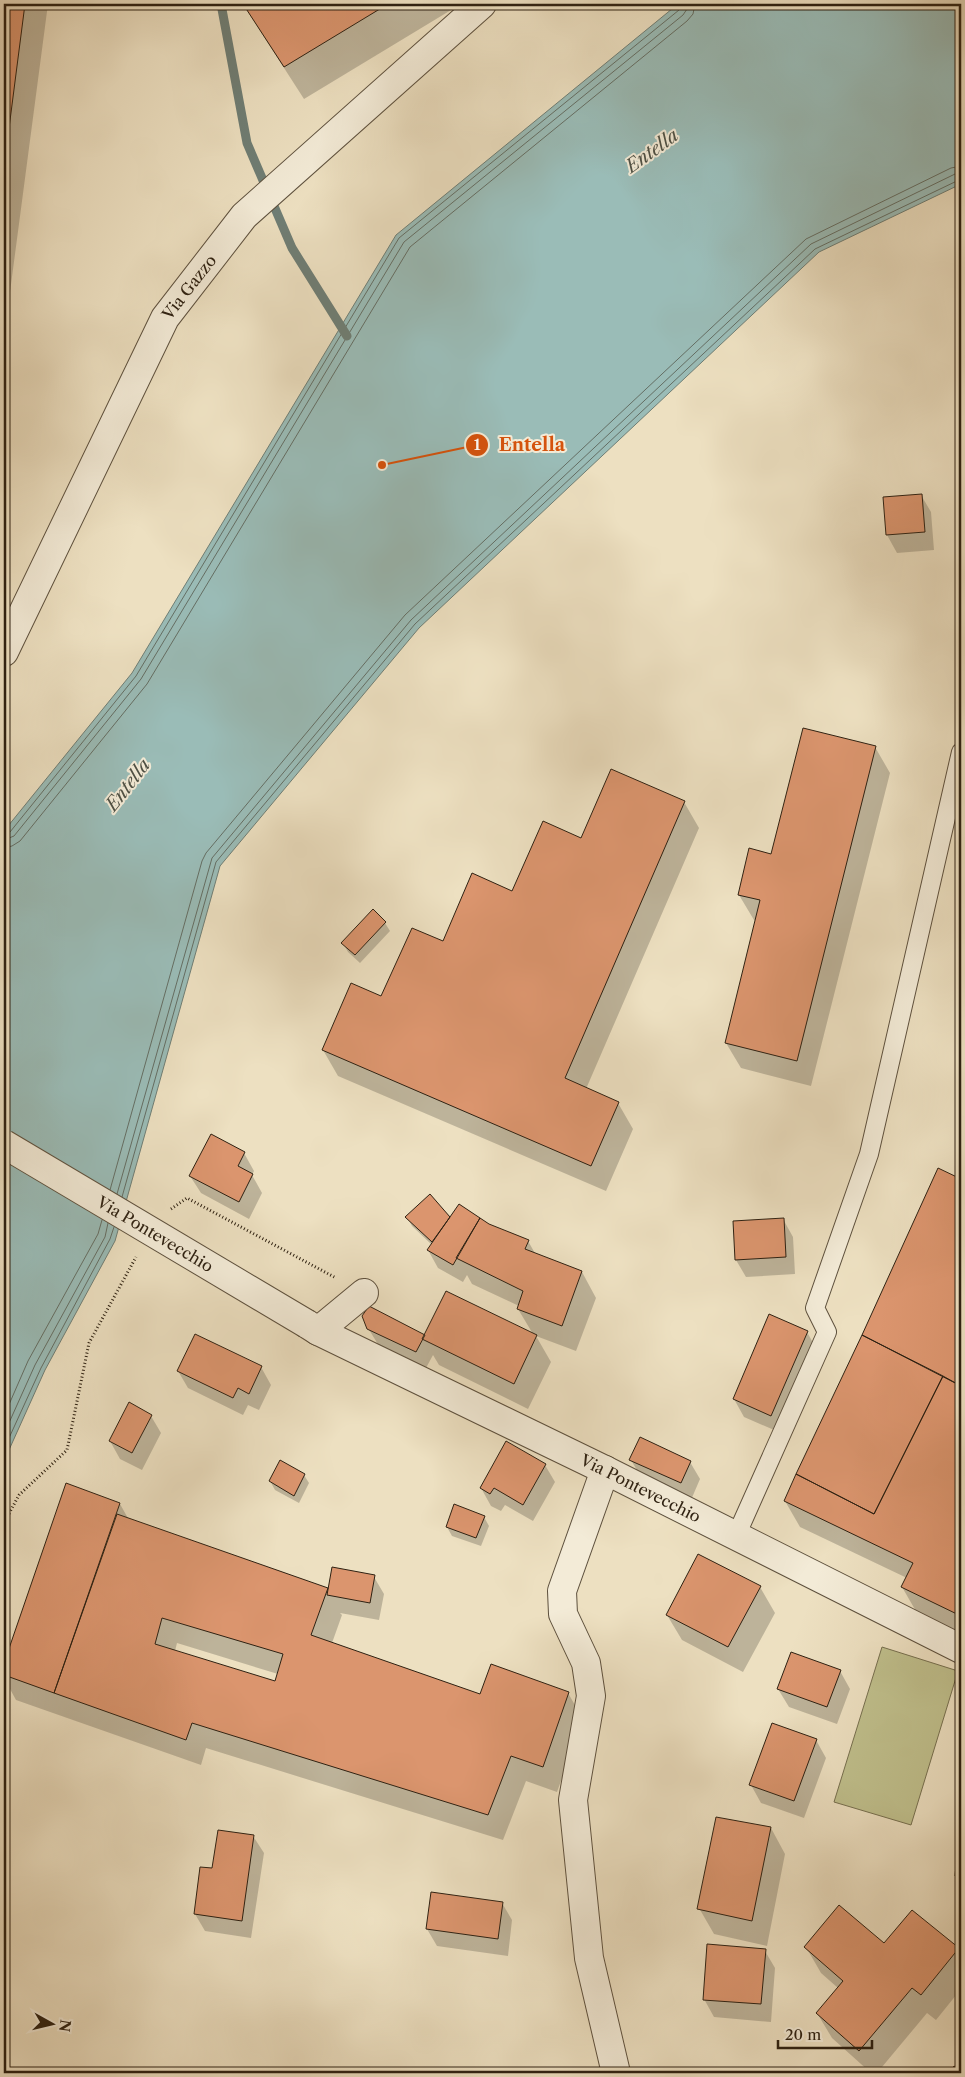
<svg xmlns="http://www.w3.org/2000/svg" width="965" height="2077" font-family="'Libre Caslon Text',serif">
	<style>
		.grass { fill: #c0c08d; stroke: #777050 }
		.water { fill: #9abcb7; stroke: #6f7e75 }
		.shadow { fill: #0003; fill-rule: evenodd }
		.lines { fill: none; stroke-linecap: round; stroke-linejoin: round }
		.shore { stroke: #646e64; stroke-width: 1 }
		.stream { stroke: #6f7e75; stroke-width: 9 }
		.building { fill: #db956e; stroke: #2e2112; fill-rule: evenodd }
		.lane-casing { stroke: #5e513e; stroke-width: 20 }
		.street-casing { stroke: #5e513e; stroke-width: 30 }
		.path { stroke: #2e2112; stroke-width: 3; stroke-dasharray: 1 2.5; stroke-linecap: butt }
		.lane { stroke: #f3ebd7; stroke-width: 18 }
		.street { stroke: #f3ebd7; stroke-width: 28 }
		.street-bridge-casing { stroke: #5e513e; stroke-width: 30; stroke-linecap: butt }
		.street-bridge { stroke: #f3ebd7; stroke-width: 28 }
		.labels { text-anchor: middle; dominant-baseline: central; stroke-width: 4; stroke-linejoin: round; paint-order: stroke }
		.street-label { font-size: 16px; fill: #2e2112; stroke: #f3ebd7 }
		.water-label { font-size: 18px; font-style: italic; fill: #4e5044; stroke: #f3ebd7 }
		.leader { fill: none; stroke: #d5530d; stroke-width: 2 }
		.callout-dot { fill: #d5530d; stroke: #f3ebd7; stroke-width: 2 }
		.mark-label { font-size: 15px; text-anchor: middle; font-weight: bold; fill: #fff }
		.callout-label { font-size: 18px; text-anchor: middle; font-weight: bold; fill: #d5530d; stroke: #f3ebd7; stroke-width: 4; stroke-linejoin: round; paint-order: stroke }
	</style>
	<rect width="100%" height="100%" fill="#ede0c1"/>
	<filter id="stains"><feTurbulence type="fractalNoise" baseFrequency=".004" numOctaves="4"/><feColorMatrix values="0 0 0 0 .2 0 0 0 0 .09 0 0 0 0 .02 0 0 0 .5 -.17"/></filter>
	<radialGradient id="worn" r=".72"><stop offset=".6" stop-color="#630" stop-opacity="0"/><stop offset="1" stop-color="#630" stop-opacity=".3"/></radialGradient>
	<path class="grass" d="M882,1647L958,1671L911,1825L834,1802Z"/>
	<path class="water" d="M678,4H961V184L819,252L419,628L220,866L115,1241L45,1370L4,1461V831L132,673L396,235Z"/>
	<path class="shadow" d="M4,4H48L10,292H4Z
		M243,4H461L304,99Z
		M921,495L931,512L934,550L897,553L887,535L884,498Z
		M875,747L890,773L811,1086L741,1068L726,1043L756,921L754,920L739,895L772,855Z
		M684,802L699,828L586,1089L618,1103L633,1129L606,1191L338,1076L323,1050L444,943L513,892Z
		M385,923L390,931L360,963L348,952L343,943Z
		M244,1153L254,1171L252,1175L262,1193L249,1219L201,1193L190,1176Z
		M939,1170L961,1181V1634L917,1613L902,1587L907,1578L800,1527L785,1501L864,1336Z
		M407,1217L448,1218L488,1225L528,1241L536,1255L582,1272L596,1298L576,1351L536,1336L551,1362L528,1409L439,1365L433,1355L426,1368L379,1346L368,1328L425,1337L533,1334L518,1309L519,1306L472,1284L467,1275L463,1282L438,1268L428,1250L432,1245L412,1226Z
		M783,1219L793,1237L795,1274L746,1277L736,1260Z
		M807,1332L817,1350L781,1433L744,1417L734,1399Z
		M261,1367L271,1385L259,1410L248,1405L243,1415L188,1388L178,1371Z
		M151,1416L161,1433L142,1470L120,1459L110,1441Z
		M631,1460L690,1462L700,1479L691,1500L641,1477Z
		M545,1465L555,1482L533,1521L505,1505L501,1511L491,1506L481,1488Z
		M304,1475L309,1483L299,1503L275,1490L270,1481Z
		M67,1485L120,1504L129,1520L327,1589L328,1592L374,1577L384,1594L379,1620L340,1613L342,1615L332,1643L481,1696L568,1693L583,1719L557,1792L526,1781L503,1840L206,1748L201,1765L16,1700L4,1678V1667ZM177,1643L278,1674L276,1682L175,1651Z
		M484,1517L489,1526L481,1546L452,1536L447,1527Z
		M760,1587L775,1613L743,1672L682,1640L667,1615Z
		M840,1671L850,1689L837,1724L789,1707L778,1689Z
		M816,1740L826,1758L804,1818L761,1803L751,1785Z
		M771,1828L785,1854L767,1946L714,1934L699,1908Z
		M253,1836L264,1853L251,1938L205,1931L195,1914L213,1870Z
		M960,1845H961V1884L956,1875Z
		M502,1903L512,1920L508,1956L437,1946L427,1929Z
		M884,1945L958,1949L961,1955V1989L936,2020L927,2013L877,2073H871L832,2038L817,2013L838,1988L821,1973L806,1947Z
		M765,1951L775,1968L771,2022L714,2017L704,1999Z"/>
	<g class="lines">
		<path class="shore" d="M4,834L10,832L136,676L399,238L679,10L681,4
			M4,840L14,836L141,679L404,242L683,15L687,9V4
			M4,848L12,846L20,841L147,684L410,247L687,21L693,14L695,4
			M110,1190L202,861L206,853L405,615L806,239L951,168L961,166
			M117,1194L212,858L411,620L811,244L955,174L961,173
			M122,1197L216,862L415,624L815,249L961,179
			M4,1416L28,1361L98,1234L102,1220
			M4,1434L35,1365L105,1237L108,1223
			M4,1449L41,1368L110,1239L114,1227"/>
		<path class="stream" d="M221,4L247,143L292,248L347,336"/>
	</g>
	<path class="building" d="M4,4H25L4,167Z
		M243,4H388L284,67Z
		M922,494L925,532L886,535L883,497Z
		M803,728L876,746L797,1061L725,1043L760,900L738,895L749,848L771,854Z
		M611,769L685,801L565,1078L619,1102L591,1166L322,1050L351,983L381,996L412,928L443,941L472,873L512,891L543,821L581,838Z
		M373,909L386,922L355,955L341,943Z
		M211,1134L245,1152L238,1166L253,1174L239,1202L189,1176Z
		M938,1168L961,1179V1386L862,1335Z
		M430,1194L450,1217L432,1242L405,1217Z
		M459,1204L480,1218L453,1265L427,1250Z
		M480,1218L489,1224L529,1240L525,1249L582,1271L562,1326L517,1309L523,1291L456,1258Z
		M784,1218L786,1257L735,1260L733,1221Z
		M446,1291L537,1335L514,1384L422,1339Z
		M369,1306L425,1335L416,1352L367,1329L362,1316Z
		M769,1314L808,1331L771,1416L733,1399Z
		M195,1334L262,1366L249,1394L238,1388L233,1398L177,1371Z
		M862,1335L943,1376L874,1514L796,1474Z
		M943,1376L961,1386V1616L901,1587L913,1563L784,1501L796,1474L874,1514Z
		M129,1402L152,1415L132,1453L109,1441Z
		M640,1437L691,1461L681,1483L629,1460Z
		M506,1441L546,1464L523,1505L494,1488L490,1494L480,1488Z
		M280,1460L305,1474L294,1496L269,1481Z
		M66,1483L120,1503L54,1693L4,1675V1663Z
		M454,1504L485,1516L476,1538L446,1527Z
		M117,1514L328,1588L311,1635L480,1694L491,1664L569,1692L543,1767L511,1756L488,1815L192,1723L186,1740L54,1693ZM162,1618L283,1654L275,1681L155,1644Z
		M698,1554L761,1586L728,1647L666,1615Z
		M332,1567L375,1575L370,1603L327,1595Z
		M791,1652L841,1670L827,1707L777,1689Z
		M772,1723L817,1739L794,1801L749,1785Z
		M716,1817L771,1827L752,1921L697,1909Z
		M218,1830L254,1835L242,1921L194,1914L200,1867L212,1868Z
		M958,1843L961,1844V1876H955Z
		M431,1892L503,1902L498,1939L426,1929Z
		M839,1905L884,1943L912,1910L959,1948L921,1995L912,1988L859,2051L816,2013L843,1981L804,1947Z
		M707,1944L766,1949L761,2004L703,2000Z
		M954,2066L961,2071V2073H949Z"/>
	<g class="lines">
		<defs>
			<path id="lane" d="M736,1536L827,1332L815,1308L869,1154L961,752"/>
			<g id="street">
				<path id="s1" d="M4,652L165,318L244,216L482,4"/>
				<path d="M307,1324L318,1331L364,1293"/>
				<path id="s2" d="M318,1331L605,1470L961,1649"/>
				<path d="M605,1470L562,1591L563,1614L586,1663L591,1696L573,1800L589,1958L616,2073"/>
			</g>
		</defs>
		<use href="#lane" class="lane-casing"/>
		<use href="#street" class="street-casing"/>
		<path class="path" d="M171,1209L187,1198L336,1278
			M4,1523L19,1495L67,1450L89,1343L136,1257"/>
		<use href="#lane" class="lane"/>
		<use href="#street" class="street"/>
		<defs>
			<g id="street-bridge">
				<path id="s3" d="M4,1144L307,1324"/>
			</g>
		</defs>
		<use href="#street-bridge" class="street-bridge-casing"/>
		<use href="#street-bridge" class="street-bridge"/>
	</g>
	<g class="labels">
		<g class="street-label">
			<text stroke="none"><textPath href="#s1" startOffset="410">Via Gazzo</textPath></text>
			<text stroke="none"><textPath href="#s3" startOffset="176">Via Pontevecchio</textPath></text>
			<text stroke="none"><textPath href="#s2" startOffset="359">Via Pontevecchio</textPath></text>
		</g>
		<g class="water-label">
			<text transform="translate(652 151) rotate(-36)">Entella</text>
			<text transform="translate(128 785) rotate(-52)">Entella</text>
		</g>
	</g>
	<path class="leader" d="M382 465L477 445"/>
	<g class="callout-dot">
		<circle cx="382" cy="465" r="5"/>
		<circle cx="477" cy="445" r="12"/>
	</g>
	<g class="mark-label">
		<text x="477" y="450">1</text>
	</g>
	<g class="callout-label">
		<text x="532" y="451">Entella</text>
	</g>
	<rect width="965" height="2077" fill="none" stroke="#ede0c1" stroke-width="20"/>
	<rect x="5" y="5" width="955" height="2067" fill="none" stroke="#2e2112" stroke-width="2.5"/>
	<rect x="10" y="10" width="945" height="2057" fill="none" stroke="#2e2112"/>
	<g transform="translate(52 2024) rotate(98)" stroke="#f3ebd7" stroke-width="4" paint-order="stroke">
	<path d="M0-4L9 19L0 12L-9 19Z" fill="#2e2112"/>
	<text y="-8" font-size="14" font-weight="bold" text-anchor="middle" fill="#2e2112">N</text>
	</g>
	<path d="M778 2040v8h94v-8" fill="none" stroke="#2e2112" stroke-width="2.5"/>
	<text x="785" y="2040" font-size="15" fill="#2e2112" stroke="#f3ebd7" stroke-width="4" paint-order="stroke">20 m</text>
	<rect width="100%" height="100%" filter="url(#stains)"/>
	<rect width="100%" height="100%" fill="url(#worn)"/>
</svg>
